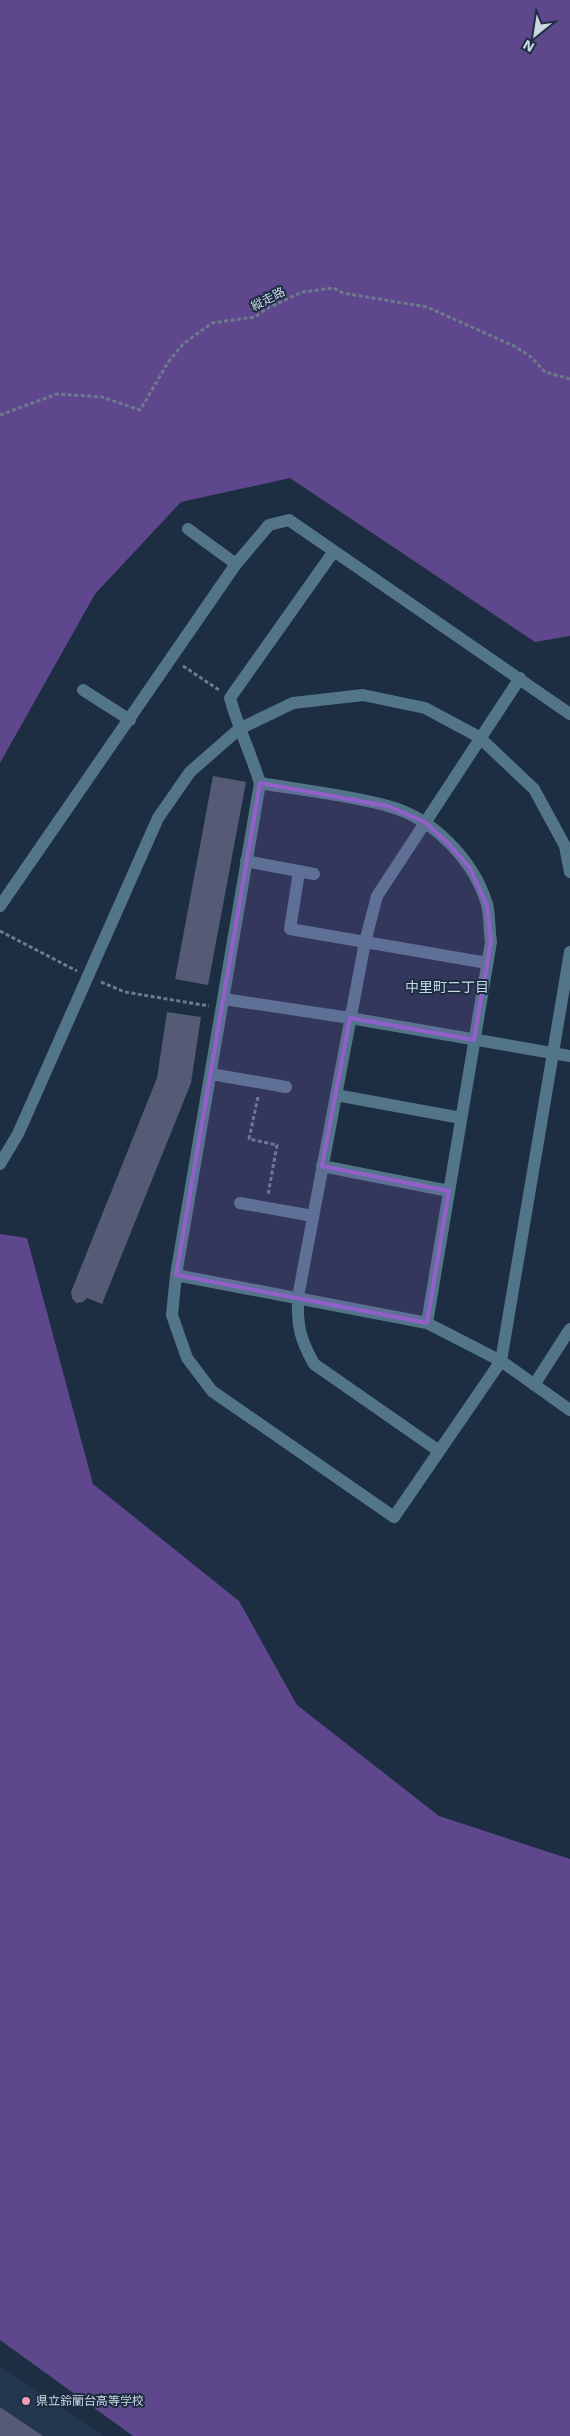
<svg xmlns="http://www.w3.org/2000/svg" width="570" height="2436" font-family="'Work Sans','Noto Sans JP',sans-serif">
	<style>
		.built { fill: #233751 }
		.forest { fill: #5e478d }
		.building { fill: #555a75 }
		.lines { fill: none; stroke-linecap: round; stroke-linejoin: round }
		.path { stroke: #6c7a8b; stroke-width: 3; stroke-dasharray: 4 2.5; stroke-linecap: butt }
		.minor { stroke: #53758a; stroke-width: 12 }
		.marked { fill: #935fca; fill-opacity: 0.2; stroke: #935fca; stroke-width: 4; stroke-linejoin: round }
		.poi-dot { fill: #f09ab6; stroke: #1d2d42; stroke-width: 2 }
		.labels { text-anchor: middle; dominant-baseline: central; stroke-width: 4; stroke-linejoin: round; paint-order: stroke }
		.street-label { font-size: 12px; fill: #cbd6e3; stroke: #1d2d42 }
		.poi-label { font-size: 12px; fill: #cbd6e3; stroke: #1d2d42; text-anchor: start }
		.neighbourhood-label { font-size: 14px; fill: #cbd6e3; stroke: #1d2d42 }
	</style>
	<rect width="100%" height="100%" fill="#1d2d42"/>
	<path class="built" d="M0,2366L104,2436H0Z"/>
	<path class="forest" d="M0,0H570V636L535,642L290,478L181,502L95,594L0,763Z
		M0,1234L27,1238L93,1484L239,1601L297,1705L439,1816L570,1859V2436H133L0,2340Z"/>
	<path class="building" d="M213,776L246,782L208,985L175,979Z
		M167,1012L201,1017L191,1083L102,1304L87,1298L83,1302L76,1303L72,1298L71,1292L157,1078Z
		M0,2407L43,2436H0Z"/>
	<g class="lines">
		<path class="path" d="M0,415L57,394L102,397L140,410L169,361L183,344L212,323L255,317L266,309L302,292L334,288L343,293L427,307L516,347L531,357L545,372L570,379
			M183,666L219,690
			M0,931L77,971
			M101,982L125,992L209,1006
			M258,1097L249,1139L277,1145L268,1195"/>
		<path class="minor" d="M188,529L236,564
			M83,690L130,720
			M260,783C300,790 349,795 388,806C433,818 473,859 487,904C490,916 489,930 491,942L427,1323
			M246,861L314,874
			M299,872L290,929L487,963
			M0,906L236,564L269,525L289,520L570,714
			M570,952L501,1361L570,1410
			M224,999L350,1018L570,1056
			M211,1074L286,1087
			M336,1095L461,1118
			M0,1164L18,1134L158,818L190,772L239,729L293,703L363,695L425,708L479,737L534,789L565,846L570,872
			M322,1166L449,1191
			M240,1203L313,1216
			M176,1275L427,1323L501,1361L394,1517L212,1391L187,1358L172,1315L176,1275L260,783C251,754 238,727 230,698L334,551
			M534,1385L570,1329
			M439,1451L314,1364C300,1339 297,1326 298,1297L365,942L377,896L520,678"/>
	</g>
	<path class="marked" d="M260,783L388,806L425,822L449,844L470,868L487,905L491,942L474,1040L350,1018L322,1166L449,1191L427,1323L176,1275Z"/>
	<circle class="poi-dot" cx="26" cy="2401" r="5"/>
	<g class="labels">
		<g class="street-label">
			<text transform="translate(268 299) rotate(-27)">縦走路</text>
		</g>
		<g class="poi-label">
			<text x="36" y="2401">県立鈴蘭台高等学校</text>
		</g>
		<g class="neighbourhood-label">
			<text x="447" y="987">中里町二丁目</text>
		</g>
	</g>
	<g transform="translate(535 35) rotate(210)" stroke="#1d2d42" stroke-width="4" paint-order="stroke">
	<path d="M0-4L9 19L0 12L-9 19Z" fill="#cbd6e3"/>
	<text y="-8" font-size="14" font-weight="bold" text-anchor="middle" fill="#cbd6e3">N</text>
	</g>
</svg>
